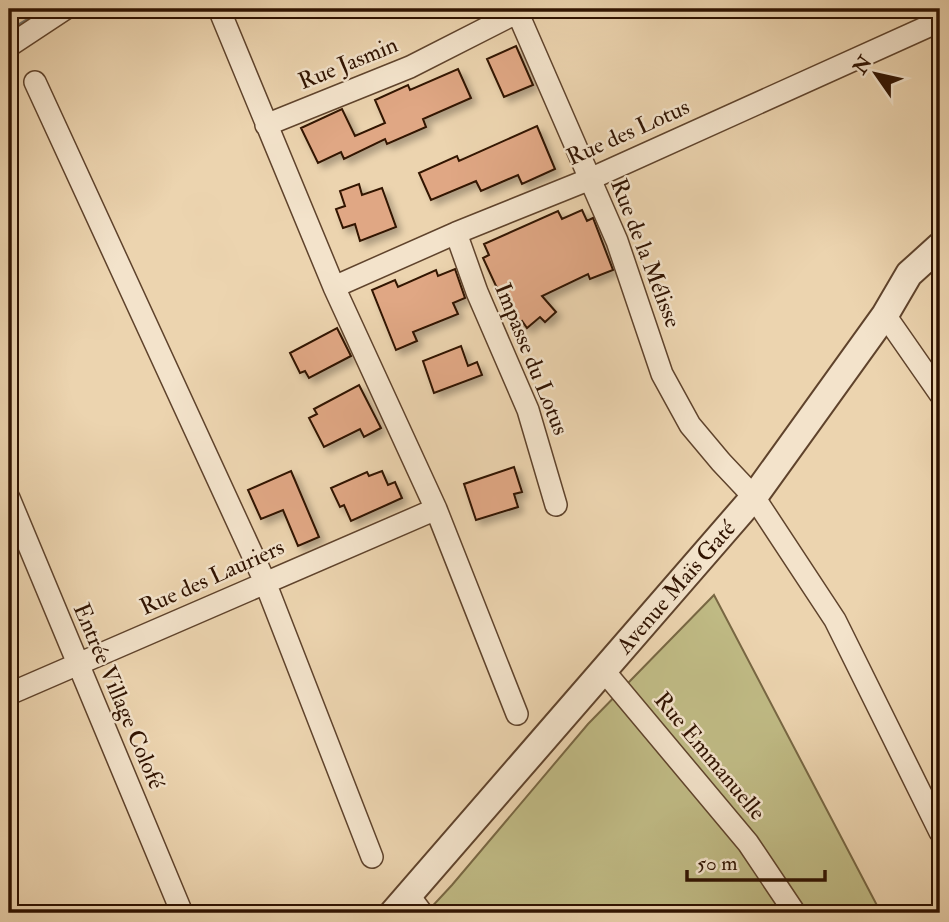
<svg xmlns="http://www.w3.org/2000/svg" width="949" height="922" font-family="'IM FELL Double Pica',serif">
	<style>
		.green { fill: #c0bb85; stroke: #786743; stroke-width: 2 }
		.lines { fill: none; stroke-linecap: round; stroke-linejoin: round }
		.stream { stroke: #73746e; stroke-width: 5 }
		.building { fill: #e0a784; stroke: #301301; stroke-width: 2; filter: url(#shadow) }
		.minor-casing { stroke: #5f432c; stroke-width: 24 }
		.tertiary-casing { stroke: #5f432c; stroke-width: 30 }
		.minor { stroke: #f3e3cb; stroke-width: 21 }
		.tertiary { stroke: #f3e3cb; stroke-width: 26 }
		.labels { text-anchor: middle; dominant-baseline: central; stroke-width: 5; stroke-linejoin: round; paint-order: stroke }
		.street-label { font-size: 23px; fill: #301301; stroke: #f3e3cb }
	</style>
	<defs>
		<filter id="shadow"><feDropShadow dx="5" dy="5" stdDeviation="3.5" flood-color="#0004"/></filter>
	</defs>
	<rect width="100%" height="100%" fill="#ecd4af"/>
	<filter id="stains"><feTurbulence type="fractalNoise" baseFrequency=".00286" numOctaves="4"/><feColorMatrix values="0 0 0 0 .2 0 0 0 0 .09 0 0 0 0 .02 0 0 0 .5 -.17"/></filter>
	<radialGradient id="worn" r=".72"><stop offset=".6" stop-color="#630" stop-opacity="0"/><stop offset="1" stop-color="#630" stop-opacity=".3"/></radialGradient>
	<path class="green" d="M714,595L881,913H426L452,885L588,724Z"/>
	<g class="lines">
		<path class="stream" d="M9,32L46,9"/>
	</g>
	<path class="building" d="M516,46L533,85L504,97L487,59Z
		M458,69L471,98L423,119L426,127L387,144L385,139L344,159L341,152L318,163L301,128L342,109L355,136L385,123L375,100L408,85L410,90Z
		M537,126L555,169L522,184L518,175L481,191L476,181L431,200L419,173L457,156L459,161Z
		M359,184L362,195L382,188L396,227L360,241L355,224L343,228L336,209L345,206L340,191Z
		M582,210L587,221L593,218L613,270L590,279L588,274L542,296L556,312L545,322L540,317L527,328L522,321L518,324L507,312L513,306L496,286L483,258L489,255L484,244L558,211L562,219Z
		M455,269L465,298L453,303L458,314L413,332L417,341L396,350L372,290L395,280L398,287L436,270L438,276Z
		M337,328L351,356L309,378L305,371L300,373L290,353Z
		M461,346L468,366L477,362L482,375L434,393L423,361Z
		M359,385L381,428L364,437L360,429L324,447L309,418L317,414L314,409Z
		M514,467L522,492L514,494L518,507L476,520L464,484Z
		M291,471L319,537L298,546L283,510L261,519L248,490Z
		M382,471L388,485L395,482L402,498L351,521L344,505L340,507L331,488L367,472L369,476Z"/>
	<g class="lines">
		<defs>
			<path id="minor" d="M219,9L334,287L436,509L517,714
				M516,9L617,241L662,374L690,425L721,462L754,497L835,620L940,832
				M9,46L65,9
				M35,82L265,582L372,857
				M266,125L410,67L524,9
				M456,233L477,292L528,410L556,505
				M334,287L456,233L590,179L940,21
				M885,315L940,394
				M9,498L182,913
				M604,671L748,843L795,913
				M9,694L436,509
				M410,897L422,913"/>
			<path id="tertiary" d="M393,913L754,497L885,315L909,274L940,246"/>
		</defs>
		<use href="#minor" class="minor-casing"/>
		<use href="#tertiary" class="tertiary-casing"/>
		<use href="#minor" class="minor"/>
		<use href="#tertiary" class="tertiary"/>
	</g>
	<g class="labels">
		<g class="street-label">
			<text transform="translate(348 63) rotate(-22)">Rue Jasmin</text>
			<text transform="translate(628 132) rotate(-24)">Rue des Lotus</text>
			<text transform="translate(646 253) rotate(69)">Rue de la Mélisse</text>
			<text transform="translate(532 359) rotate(68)">Impasse du Lotus</text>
			<text transform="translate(212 577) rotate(-24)">Rue des Lauriers</text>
			<text transform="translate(676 587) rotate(-49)">Avenue Maïs Gaté</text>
			<text transform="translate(119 696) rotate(67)">Entrée Village Colofé</text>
			<text transform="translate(710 756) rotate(50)">Rue Emmanuelle</text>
		</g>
	</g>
	<rect width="949" height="922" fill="none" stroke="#ecd4af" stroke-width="35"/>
	<rect x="10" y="10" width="928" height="901" fill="none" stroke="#301301" stroke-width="3.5"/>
	<rect x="18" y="18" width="914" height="887" fill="none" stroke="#301301" stroke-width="2"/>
	<g transform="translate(876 74) rotate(304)" stroke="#f3e3cb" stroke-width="5" paint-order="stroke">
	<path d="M0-5L12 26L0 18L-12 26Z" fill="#301301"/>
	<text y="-10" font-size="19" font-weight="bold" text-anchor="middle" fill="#301301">N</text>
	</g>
	<path d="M687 870v10h138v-10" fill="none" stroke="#301301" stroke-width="3.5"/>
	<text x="697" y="870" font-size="21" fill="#301301" stroke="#f3e3cb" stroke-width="5" paint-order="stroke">50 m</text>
	<rect width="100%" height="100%" filter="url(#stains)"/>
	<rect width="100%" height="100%" fill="url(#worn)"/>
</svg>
